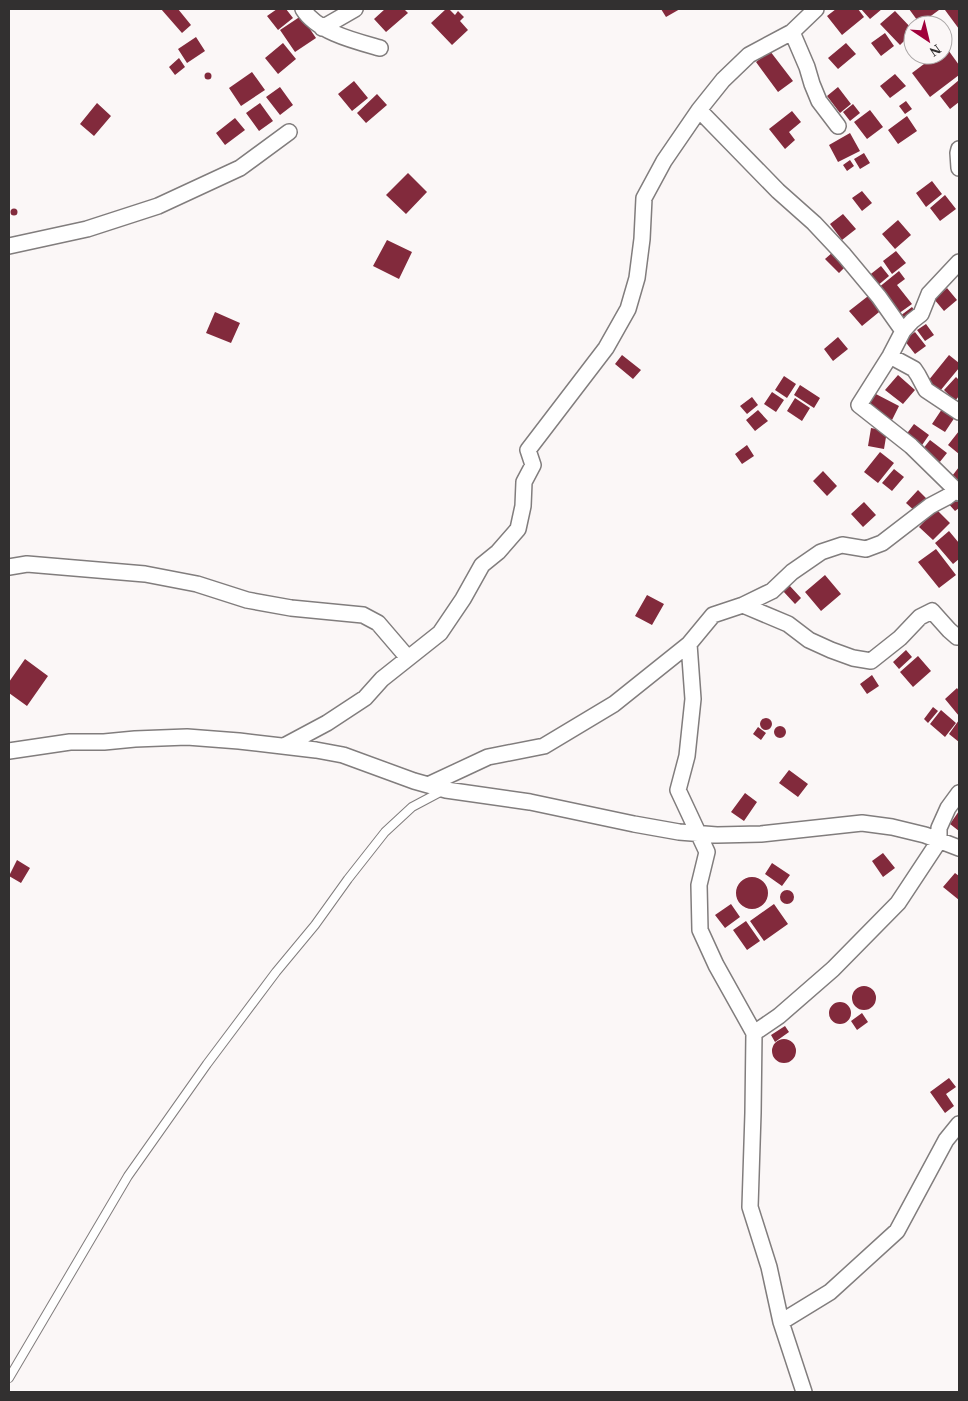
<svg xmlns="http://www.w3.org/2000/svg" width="968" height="1401" font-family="'Times New Roman',serif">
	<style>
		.building { fill: #822a3c }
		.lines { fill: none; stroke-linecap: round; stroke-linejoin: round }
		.lane-casing { stroke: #817d7d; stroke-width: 10 }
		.street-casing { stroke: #817d7d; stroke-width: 18 }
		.lane { stroke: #fff; stroke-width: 8 }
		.street { stroke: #fff; stroke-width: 15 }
	</style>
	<rect width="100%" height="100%" fill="#fbf7f7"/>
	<path class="building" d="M161,9H178L191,25L182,33Z
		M277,9H286L293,18L278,30L267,16Z
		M385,9H404L408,13L386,32L374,19Z
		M446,9H449L455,15L458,11L464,17L460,21L468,30L452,45L431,23Z
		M661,9H680L666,17Z
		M836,9H858L864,17L842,35L827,16Z
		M861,9H882L870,19Z
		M909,9H938L939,10L920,24Z
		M946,9H959V29L945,10Z
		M895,11L913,30V32L900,45L880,24Z
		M301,16L316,38L295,52L280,30Z
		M885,33L894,46L881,56L871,43Z
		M196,37L205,51L187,63L178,49Z
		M283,43L296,59L278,74L265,58Z
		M846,43L856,54L838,69L828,58Z
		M946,47L959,65V75L930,97L912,73L936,55H943V50Z
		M770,51L793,81L778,92L756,62Z
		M179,58L185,67L175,75L169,67Z
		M252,72L265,90L241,106L229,88Z
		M204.5 76a3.5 3.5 0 1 1 7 0a3.5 3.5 0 1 1-7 0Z
		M895,74L906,86L890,98L880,86Z
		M959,80V102L950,109L940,96Z
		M354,81L368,98L352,111L338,94Z
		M280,87L293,105L280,115L266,97Z
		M838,87L851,104L840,113L827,96Z
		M377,94L387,105L366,123L357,113Z
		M906,101L912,109L905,114L899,106Z
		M97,103L111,116L94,136L80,124Z
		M260,103L273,121L259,131L246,113Z
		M853,104L860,113L850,121L843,112Z
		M870,110L883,127L867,139L854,122Z
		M792,111L801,122L789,132L795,140L785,149L769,129Z
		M907,116L917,131L898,144L888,130Z
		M235,118L245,130L225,145L216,133Z
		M850,133L860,151L838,162L829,145Z
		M864,153L870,163L860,169L854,159Z
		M850,160L854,166L847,171L843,165Z
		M408,173L427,192L406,214L386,195Z
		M932,181L942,194L926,207L916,193Z
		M862,191L872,203L862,211L852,198Z
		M945,195L956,209L940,221L930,208Z
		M10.5 212a3.5 3.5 0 1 1 7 0a3.5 3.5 0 1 1-7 0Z
		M843,214L856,229L842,240L830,224Z
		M898,220L911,235L895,249L882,234Z
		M387,240L412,252L399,279L373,266Z
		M896,251L906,263L892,274L883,261Z
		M833,252L846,266L839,273L825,259Z
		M881,266L889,276L876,287L867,277Z
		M899,271L905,279L897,285L912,304L898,314L878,288Z
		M947,288L957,300L944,311L934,299Z
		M872,293L884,308L862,326L849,311Z
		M912,307L917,314L906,324L900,316Z
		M215,312L240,323L231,343L206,333Z
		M926,324L934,335L925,341L917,330Z
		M915,332L926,346L915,354L904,340Z
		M838,337L848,349L833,361L824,349Z
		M622,355L641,370L633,379L615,364Z
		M949,355L959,363V368L940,391L928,381Z
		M898,375L915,390L903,404L885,390Z
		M784,376L796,384L787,398L775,390Z
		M956,377L959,380V396L955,401L944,390Z
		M800,385L820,398L814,408L794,395Z
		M772,392L784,400L776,412L764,404Z
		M872,392L899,406L892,420L864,405Z
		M752,397L758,405L747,414L740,406Z
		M795,398L810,408L802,421L787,411Z
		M942,409L955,417L945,432L932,424Z
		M758,410L768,421L755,431L746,420Z
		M914,424L929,435L920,448L905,436Z
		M871,428L887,431L884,449L868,446Z
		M959,431V454L948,445Z
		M930,440L947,453L939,463L922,450Z
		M747,445L754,456L742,464L735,454Z
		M880,452L894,463L878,483L864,472Z
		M959,467V488L949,480Z
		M894,469L904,477L892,491L882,483Z
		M823,471L837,486L827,496L813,481Z
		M918,490L928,500L917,513L906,503Z
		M954,494L959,501V508L955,511L946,501Z
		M864,502L876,515L863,527L851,514Z
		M936,509L950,523L933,540L919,527Z
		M949,531L959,543V559L953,564L935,543Z
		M936,549L956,575L939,588L918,562Z
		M825,575L841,594L821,611L805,592Z
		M789,585L801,598L795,604L783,591Z
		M647,595L664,604L652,625L635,616Z
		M906,650L912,657L899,669L893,662Z
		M918,656L931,671L913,687L900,672Z
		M25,659L48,676L27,706L9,693V682Z
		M872,675L879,686L867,694L860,684Z
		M957,688L959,691V716L945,699Z
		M933,707L938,711L928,723L924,719Z
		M941,710L956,723L945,737L930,724Z
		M760 724a6 6 0 1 1 12 0a6 6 0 1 1-12 0Z
		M959,720V742L949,734Z
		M774 732a6 6 0 1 1 12 0a6 6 0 1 1-12 0Z
		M758,727L766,733L761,740L753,734Z
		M789,770L808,784L798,797L779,783Z
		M745,793L757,802L744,821L731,812Z
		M959,811V831L950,824Z
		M883,853L895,868L883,877L872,861Z
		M17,860L30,868L21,883L9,876Z
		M772,863L790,875L782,886L765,874Z
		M955,873L959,876V900L943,887Z
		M736 893a16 16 0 1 1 32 0a16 16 0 1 1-32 0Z
		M780 897a7 7 0 1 1 14 0a7 7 0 1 1-14 0Z
		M731,904L740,917L725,928L715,915Z
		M774,904L788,924L764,941L750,921Z
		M746,921L760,941L747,950L733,930Z
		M852 998a12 12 0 1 1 24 0a12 12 0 1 1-24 0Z
		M829 1013a11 11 0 1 1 22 0a11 11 0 1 1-22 0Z
		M862,1013L868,1022L857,1030L851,1021Z
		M785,1026L789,1032L775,1042L771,1035Z
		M772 1051a12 12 0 1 1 24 0a12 12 0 1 1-24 0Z
		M949,1078L956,1087L946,1094L954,1106L945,1113L930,1092Z"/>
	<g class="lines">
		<defs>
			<path id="lane" d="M9,1378L128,1176L207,1064L276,972L315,925L348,879L385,832L412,807L444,790"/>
			<path id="street" d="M303,9C317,32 355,41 380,48
				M816,9L792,32L807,67L812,84L819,101L838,126
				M322,28L355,9
				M699,110L778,191L814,223L844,255L879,297L903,331
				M959,149L958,153L959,168
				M9,246L87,229L158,206L240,168L289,132
				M959,262L929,294L921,314L912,321L903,331L890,356L859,405L911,446L959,493
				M890,356L914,369L918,375L926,390L959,412
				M9,567L27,564L145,574L197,584L247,600L291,608L363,615L378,623L408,658
				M743,605L788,624L809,640L831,650L853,658L871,661L900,638L920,617L932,611L949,630L957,637
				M689,644L693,699L687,756L678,790L707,852L699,885L700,930L716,965L754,1033L753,1113L750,1207L769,1267L781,1322L804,1392
				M284,746L327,723L365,698L382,679L440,633L463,599L482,565L498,552L518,529L523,506L524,482L533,465L528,450L606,348L628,309L637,278L642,239L644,198L664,161L699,110L723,80L749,55L792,32
				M9,751L70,742H104L135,739L187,737L239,741L316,750L343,755L414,781L446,790L530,802L634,824L679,832L717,835L761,834L862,823L892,827L925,835L959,848
				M428,785L488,757L544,746L614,704L689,644L713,615L743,605L772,591L792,572L821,552L842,545L866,549L882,543L930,506L947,497L956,490
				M754,1033L779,1016L833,969L898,903L939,841V828L948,808L959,793
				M781,1322L830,1292L897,1231L946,1140L959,1124"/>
		</defs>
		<use href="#lane" class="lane-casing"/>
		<use href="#street" class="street-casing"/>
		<use href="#lane" class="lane"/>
		<use href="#street" class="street"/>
	</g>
	<rect width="968" height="1401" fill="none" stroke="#323030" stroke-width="20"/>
	<g transform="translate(928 40) rotate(145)"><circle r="24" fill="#fbf7f7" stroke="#aba7a7"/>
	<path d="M0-4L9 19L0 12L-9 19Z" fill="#a0003b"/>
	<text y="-8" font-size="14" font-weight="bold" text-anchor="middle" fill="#323030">N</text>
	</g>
</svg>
